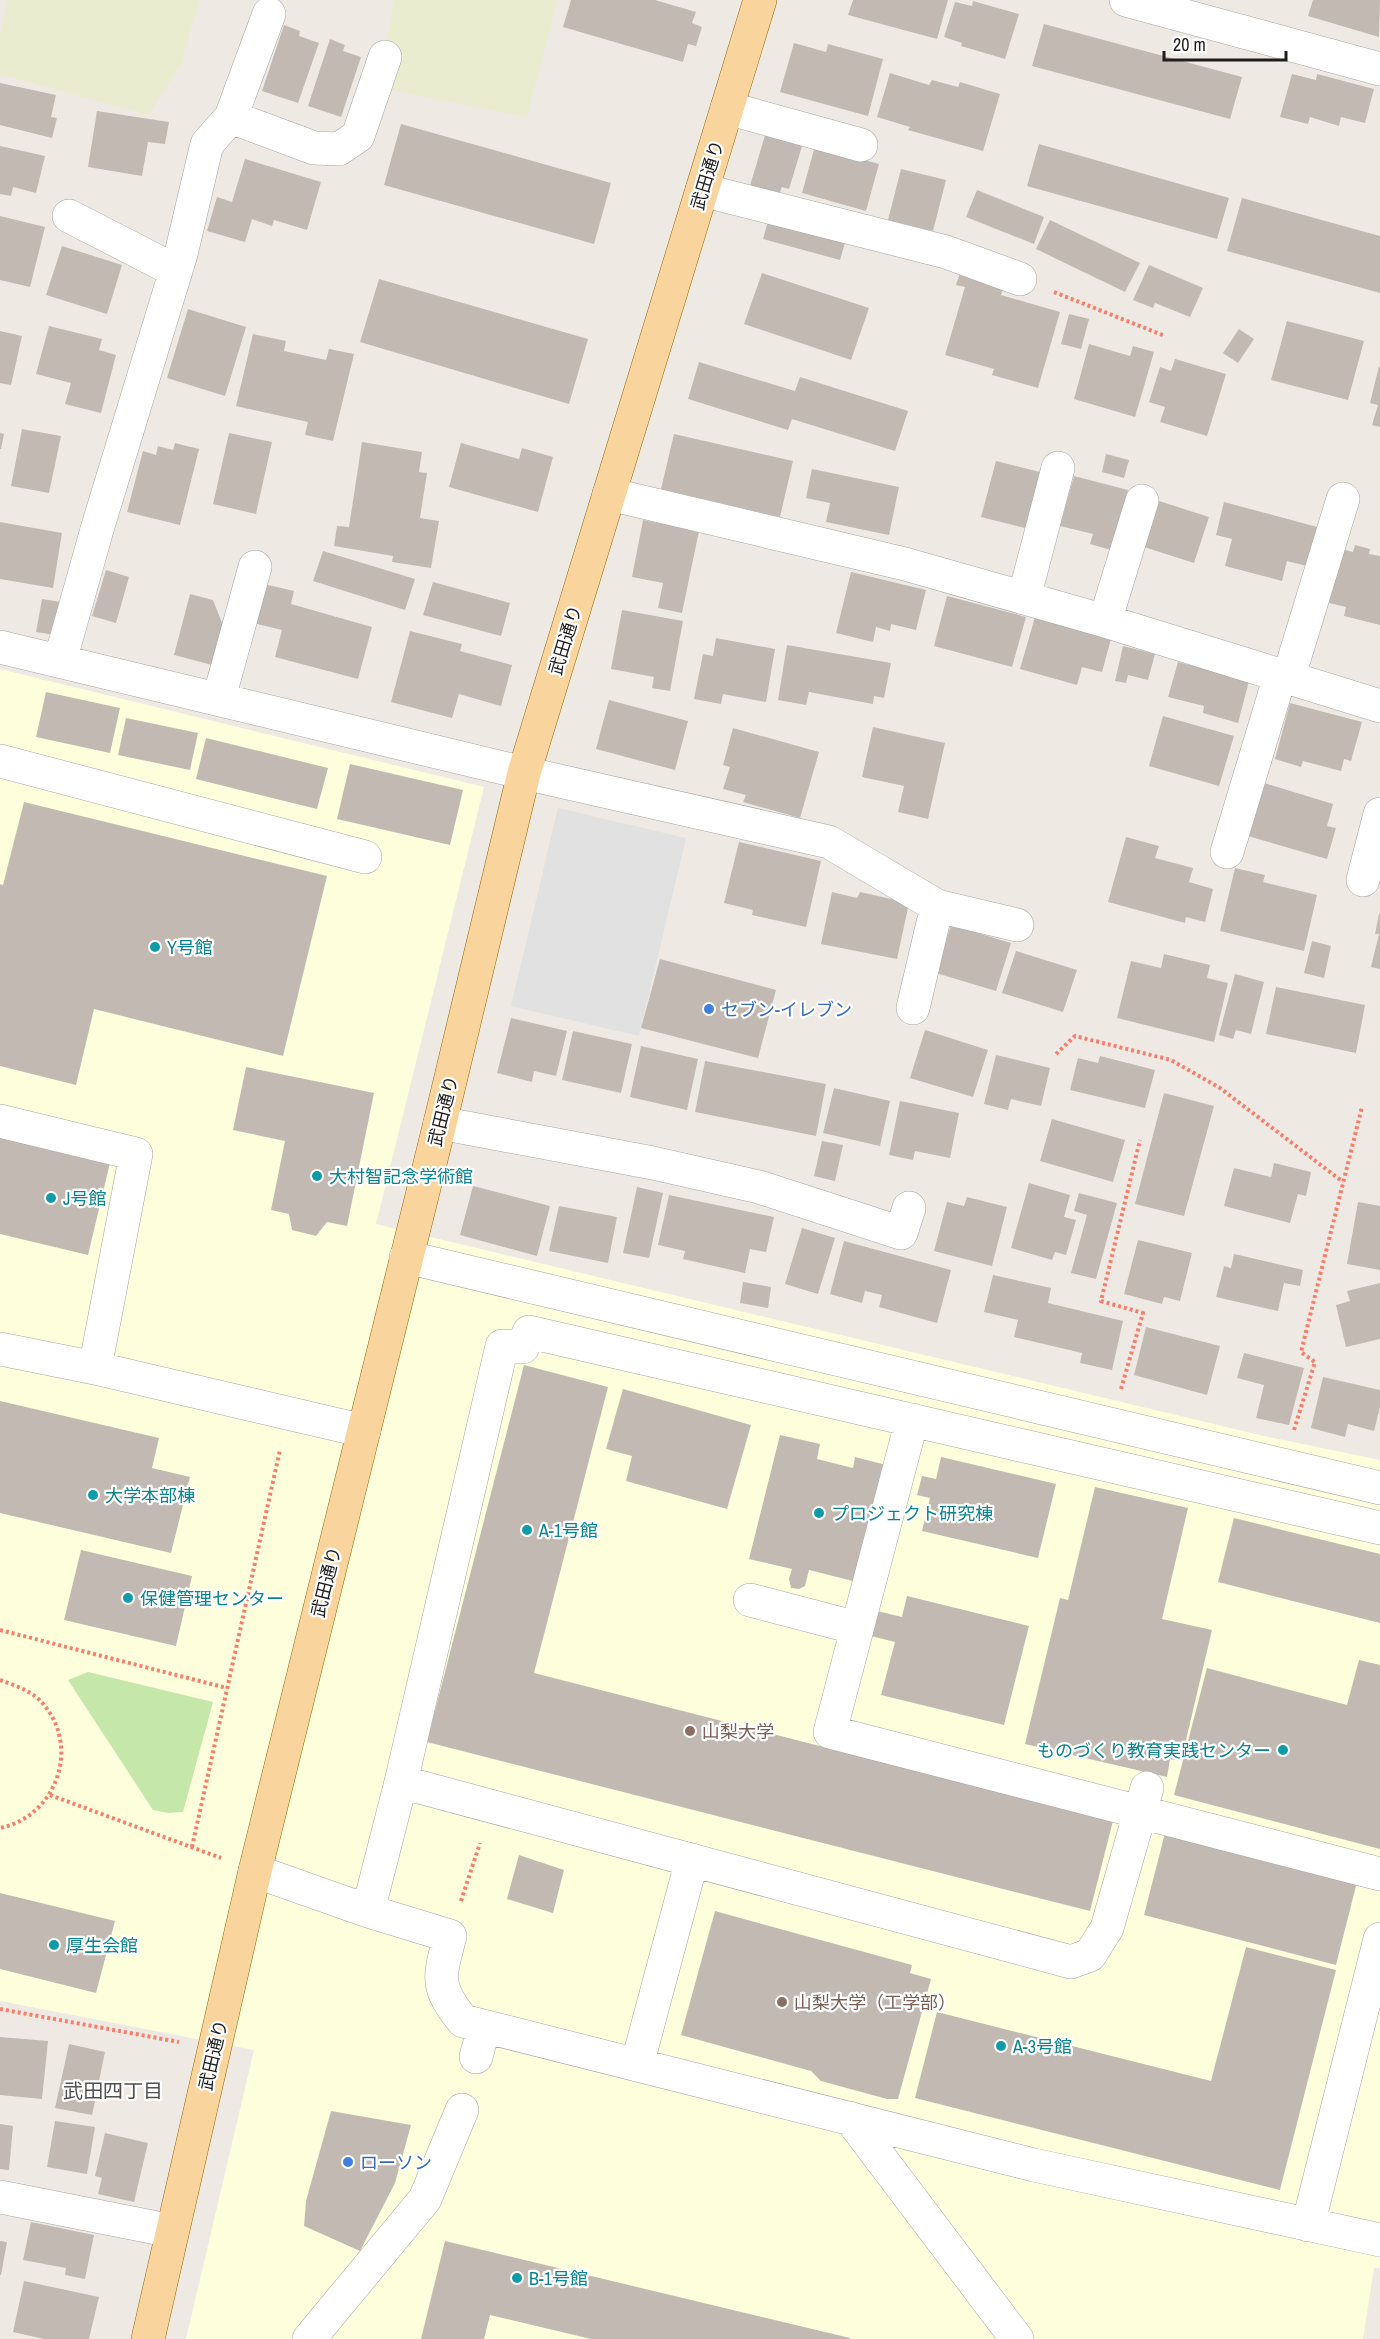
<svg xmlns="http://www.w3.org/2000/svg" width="1380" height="2339" font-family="'Archivo Narrow','Noto Sans JP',sans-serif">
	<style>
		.education { fill: #fdfedc }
		.farmland { fill: #e9ecce }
		.grass { fill: #c6e7aa }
		.parking { fill: #e1e1e1 }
		.building { fill: #c2bab2 }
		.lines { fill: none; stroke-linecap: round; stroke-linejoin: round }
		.minor-casing { stroke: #a4a4a4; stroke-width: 34 }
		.major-casing { stroke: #916704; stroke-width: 34 }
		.path { stroke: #f67e6c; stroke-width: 4; stroke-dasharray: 3 3; stroke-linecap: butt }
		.minor { stroke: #fff; stroke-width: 33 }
		.major { stroke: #f9d49d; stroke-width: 33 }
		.culture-dot { fill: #0f9aa8; stroke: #fff; stroke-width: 2 }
		.shop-dot { fill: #3f7fe0; stroke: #fff; stroke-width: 2 }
		.education-dot { fill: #8d6e63; stroke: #fff; stroke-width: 2 }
		.labels { text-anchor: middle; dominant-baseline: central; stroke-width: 4.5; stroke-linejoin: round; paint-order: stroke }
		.street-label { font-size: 18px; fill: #1d1d1d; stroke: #fff }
		.culture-label { font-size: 18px; fill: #0d838f; stroke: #fff; text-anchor: start }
		.shop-label { font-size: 18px; fill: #366cbe; stroke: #fff; text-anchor: start }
		.education-label { font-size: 18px; fill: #785e54; stroke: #fff; text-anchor: start }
		.neighbourhood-label { font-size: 20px; fill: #505050; stroke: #fff }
	</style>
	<rect width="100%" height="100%" fill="#eeeae3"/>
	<path class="education" d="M0,669L484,787L376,1224L1264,1436L1380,1460V2268H1374L1363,2339H186L254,2050L0,2001Z"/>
	<path class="farmland" d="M8,0H199L181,64L148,115L0,74V35Z
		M394,0H557L527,117L375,87L385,57Z"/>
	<path class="grass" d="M88,1672L213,1702L183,1812L168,1813L153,1810L68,1680Z"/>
	<path class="parking" d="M558,808L686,838L639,1036L511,1006Z"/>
	<path class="building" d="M571,0H655L696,12L692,23L702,27L696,46L688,44L683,62L563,27Z
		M853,0H948L937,39L848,15Z
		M1313,0H1380L1379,37L1308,16Z
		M973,1L1019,14L1005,59L961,46L962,43L944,37L955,2L972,6Z
		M1044,24L1242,77L1230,119L1032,66Z
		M284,25L300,31L299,36L319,43L298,103L262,91Z
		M330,39L345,45L343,51L361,57L341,117L308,106Z
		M794,43L826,52L828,44L883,59L868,116L780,92Z
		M890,73L929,85L932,80L958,87L960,82L1000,94L983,151L908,130L910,127L877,117Z
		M1292,74L1316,80L1317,74L1374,89L1365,123L1341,117L1339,126L1310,117L1308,124L1280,117Z
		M0,83L56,95L51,117L57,118L52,138L0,125Z
		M97,111L169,122L165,144L148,142L142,176L88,167Z
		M401,124L611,183L594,244L384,185Z
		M766,132L803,143L789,189L782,187L778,197L749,189Z
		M1039,144L1229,198L1217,239L1027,186Z
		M0,146L45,156L36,193L13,187L11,196L0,194Z
		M815,146L879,164L866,211L802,193Z
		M245,159L321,182L307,230L274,220L272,226L252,219L245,242L207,231L217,197L232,202Z
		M901,169L946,180L933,231L888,220Z
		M977,190L1044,217L1034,244L966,217Z
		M1242,198L1380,236V293L1227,251Z
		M0,216L45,227L30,287L0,280Z
		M769,217L846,239L840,260L763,239Z
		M1050,220L1140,263L1125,292L1036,249Z
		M62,246L122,265L107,314L46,295Z
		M1149,265L1203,288L1190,317L1155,303L1153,308L1133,300Z
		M762,273L869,308L851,360L744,324Z
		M960,273L1004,285L1001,295L1060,312L1038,388L992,375L994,369L945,355L965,287L956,285Z
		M379,279L588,339L569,404L360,342Z
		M188,309L246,327L225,396L167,378Z
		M1069,314L1089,319L1081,349L1061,344Z
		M1287,321L1364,341L1348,400L1271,380Z
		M49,326L102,339L99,350L116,355L101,413L65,404L71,383L36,374Z
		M1239,329L1254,339L1238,363L1223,353Z
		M0,331L22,336L11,385L0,383Z
		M253,334L286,341L284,351L326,360L329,349L354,354L333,441L305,435L308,422L236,406Z
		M1089,344L1130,356L1133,346L1154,352L1135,417L1074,399Z
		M1175,359L1226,374L1207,436L1160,422L1165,407L1149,402L1160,367L1171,371Z
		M699,362L795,391L800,377L908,411L895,451L792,419L788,430L688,399Z
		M1379,366L1380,367V427L1372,425L1378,405L1370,403Z
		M22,429L61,436L49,493L11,486Z
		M0,433L4,434L1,449H0Z
		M229,433L272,442L256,514L213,504Z
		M674,434L793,461L780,517L661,489Z
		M362,442L422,452L419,472L427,473L420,518L439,521L431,568L392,562L393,556L334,546L337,526L349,527Z
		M175,443L199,449L180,525L127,512L143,451L156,455L158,446L173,450Z
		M461,443L519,459L522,448L553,457L538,512L449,487Z
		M1106,454L1129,460L1124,478L1102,472Z
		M996,461L1044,473L1029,529L981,517Z
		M812,469L899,487L889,535L826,522L830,503L806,498Z
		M1074,476L1128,490L1111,550L1090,544L1093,534L1060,526Z
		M1159,501L1209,517L1194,563L1144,547Z
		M1224,502L1321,528L1311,567L1287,561L1282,581L1225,566L1232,539L1216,535Z
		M643,520L699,531L682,613L658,608L663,583L632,577Z
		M0,522L62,533L53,588L0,579Z
		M1355,545L1370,549L1369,554L1380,556V625L1344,616L1346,607L1329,603L1342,549L1353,552Z
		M323,551L415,579L405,610L313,581Z
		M106,570L129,577L116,623L92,616Z
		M851,572L926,590L916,630L891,624L890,631L876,627L873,642L836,633Z
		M433,582L510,603L501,636L423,615Z
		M264,584L294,591L291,604L372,627L358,679L275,657L282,630L253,623Z
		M190,594L213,600L223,625L212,665L174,655Z
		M947,596L1026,617L1012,667L934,646Z
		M42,599L61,602L55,635L36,632Z
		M622,610L683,621L670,691L652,688L654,677L611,669Z
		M1035,617L1111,639L1102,672L1082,667L1077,685L1020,669Z
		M410,631L462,644L460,651L512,665L501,706L459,694L452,718L391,702Z
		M716,638L775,649L766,702L723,694L721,704L694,699L703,654L713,656Z
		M787,645L891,663L884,698L874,696L873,704L809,692L806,705L778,700Z
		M1123,646L1155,654L1148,680L1128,675L1126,683L1115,681Z
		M1178,662L1249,681L1238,723L1203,713L1204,706L1168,697Z
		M46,692L120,708L110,753L36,737Z
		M609,700L688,721L675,770L596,749Z
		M1290,703L1362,722L1351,761L1344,759L1341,771L1303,761L1301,767L1275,759Z
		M1163,716L1234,736L1219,786L1149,766Z
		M126,718L198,733L190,770L118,755Z
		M873,727L945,743L928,819L898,812L904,786L862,777Z
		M733,728L819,752L800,818L743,802L746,795L723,789L730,767L723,765Z
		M206,738L328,768L317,809L196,779Z
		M350,764L463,790L450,845L337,819Z
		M1264,783L1333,804L1327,826L1336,828L1327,859L1248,836Z
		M24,802L327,876L283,1056L94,1009L76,1085L0,1066V884L3,885Z
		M1126,837L1159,846L1155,858L1193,868L1189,882L1213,889L1205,922L1186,917L1185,923L1108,902Z
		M739,842L821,861L806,927L752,915L753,910L724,903Z
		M1235,868L1265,875L1263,882L1317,895L1304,951L1220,931Z
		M832,892L857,898L860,892L909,903L897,959L821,944Z
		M1379,914H1380V969L1371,967L1379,934H1375Z
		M951,925L1011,943L996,991L936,973Z
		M1312,941L1331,946L1324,978L1304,973Z
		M1016,951L1077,970L1063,1012L1002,993Z
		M1164,954L1210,965L1207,978L1228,983L1214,1042L1117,1018L1131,961L1161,968Z
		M660,959L776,990L758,1058L641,1028Z
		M1235,974L1264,982L1251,1034L1236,1030L1233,1039L1219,1035Z
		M1276,987L1365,1005L1356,1053L1266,1034Z
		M511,1018L567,1031L556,1076L534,1071L532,1082L497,1073Z
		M925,1030L988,1050L973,1097L910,1078Z
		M573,1031L632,1044L621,1093L562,1080Z
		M641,1046L698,1059L687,1110L630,1097Z
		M996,1055L1050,1068L1041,1106L1011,1099L1008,1110L984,1104Z
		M1100,1056L1155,1070L1145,1108L1070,1090L1078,1058L1098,1063Z
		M705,1061L826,1084L816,1136L695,1112Z
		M246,1067L374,1093L347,1226L327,1222L316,1236L292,1230L289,1214L271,1210L285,1141L233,1130Z
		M834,1088L890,1101L880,1146L823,1133Z
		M1164,1093L1214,1106L1184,1216L1135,1204Z
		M900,1101L959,1113L950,1158L915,1151L913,1160L889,1155Z
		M1052,1119L1125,1140L1113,1182L1040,1161Z
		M0,1137L110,1163L88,1255L0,1234Z
		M822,1141L843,1145L835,1181L814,1176Z
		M1274,1163L1311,1172L1306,1196L1298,1194L1290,1223L1224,1206L1234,1168L1271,1177Z
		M1029,1183L1070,1195L1064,1217L1076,1220L1066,1255L1055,1252L1052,1260L1011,1248Z
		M473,1186L550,1206L537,1256L460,1235Z
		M637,1187L663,1193L649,1258L623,1253Z
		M1079,1193L1117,1203L1096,1279L1071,1273L1087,1215L1074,1211Z
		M669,1195L774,1217L766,1252L750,1249L745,1273L683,1259L685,1251L658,1245Z
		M967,1197L1007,1207L992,1266L934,1251L947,1202L964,1206Z
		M1358,1202L1380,1206V1270L1347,1264Z
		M559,1206L617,1217L608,1263L549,1251Z
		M802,1228L835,1238L818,1294L785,1284Z
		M1138,1240L1192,1253L1180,1301L1164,1297L1162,1304L1124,1294Z
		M844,1241L951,1270L937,1323L879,1307L882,1295L865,1291L862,1303L830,1294Z
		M1234,1254L1303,1270L1300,1286L1284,1283L1278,1311L1216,1297L1224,1266L1231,1268Z
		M993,1275L1051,1288L1048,1303L1123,1321L1112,1370L1080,1363L1082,1353L1014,1337L1018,1320L984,1312Z
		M743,1282L771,1287L768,1308L740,1303Z
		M1380,1283V1339L1346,1347L1336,1305L1350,1301L1347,1291Z
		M1146,1327L1220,1346L1207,1395L1134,1375Z
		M1244,1353L1304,1368L1289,1425L1256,1418L1264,1385L1237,1378Z
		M524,1365L608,1387L534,1673L1113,1821L1090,1911L427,1742Z
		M1323,1377L1380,1390V1407L1374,1431L1348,1424L1345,1437L1311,1428Z
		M623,1389L751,1425L727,1509L626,1481L632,1456L606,1449Z
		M0,1401L159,1438L152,1468L190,1477L171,1553L0,1513Z
		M780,1435L820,1444L817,1459L853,1468L855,1457L890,1466L861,1583L809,1570L805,1586L799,1589L791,1588L789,1579L792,1569L749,1559Z
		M941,1457L1056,1484L1038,1558L922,1531L930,1498L917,1495L922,1476L936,1479Z
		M1095,1487L1188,1508L1162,1619L1212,1630L1181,1761L1170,1759L1167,1777L1025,1744L1060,1598L1068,1600Z
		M1234,1518L1380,1554V1623L1218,1582Z
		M81,1550L192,1576L176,1646L64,1620Z
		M907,1596L1029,1626L1004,1725L881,1695L895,1642L871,1636L877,1611L902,1617Z
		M1359,1660L1380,1665V1849L1174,1795L1207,1668L1347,1705Z
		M1165,1833L1357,1882L1336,1965L1144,1915Z
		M519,1855L564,1870L553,1913L507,1899Z
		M0,1893L115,1921L96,1993L0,1969Z
		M715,1911L912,1965L910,1973L931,1979L898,2099H887L821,2081L811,2071L681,2035Z
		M1246,1947L1336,1970L1280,2190L915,2098L937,2012L1211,2081Z
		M0,2037L48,2041L42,2099L0,2095Z
		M69,2044L105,2052L92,2115L55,2108Z
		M331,2111L411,2125L395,2183L360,2251L304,2226L306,2201Z
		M55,2121L95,2127L87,2174L47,2167Z
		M0,2124L13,2126L9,2170L0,2169Z
		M105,2133L148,2143L134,2202L98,2194L102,2178L95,2176Z
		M31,2222L94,2235L85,2279L65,2275L66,2268L23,2260Z
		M0,2241L7,2242L1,2275H0Z
		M445,2241L850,2338V2339H591L490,2315L484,2339H421Z
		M24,2281L99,2297L89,2339H44L13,2332Z"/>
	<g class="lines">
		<defs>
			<path id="minor" d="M1126,0L1380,69
				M727,108L861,145
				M231,117L269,14
				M702,190L946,252L1020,279
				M69,216L176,271
				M609,494L905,564L1105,621L1380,706
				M1024,598L1058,468
				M1105,621L1142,501
				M0,647L524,773L829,842L937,906L1017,925
				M60,661L98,526L181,254L207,144L231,117L314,148L339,149L358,136L385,57
				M1288,679L1343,499
				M219,698L255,567
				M0,761L365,857
				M1227,852L1280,676
				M1363,880L1380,814
				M913,1008L937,906
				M0,1121L136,1154L95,1368
				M440,1123L653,1163L759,1187L901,1233L909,1208
				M406,1257L1380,1488
				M0,1349L95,1368L364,1431
				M912,1420L830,1732L1380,1874
				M750,1600L857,1628
				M401,1782L1071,1962L1090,1955L1107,1928L1147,1788
				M255,1871L368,1911L450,1936C439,1978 435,1986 463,2021L1034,2165L1380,2240
				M368,1911L401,1782L502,1346L523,1347L529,1332L1380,1528
				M476,2057L484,2027
				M637,2065L692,1860
				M850,2118L1017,2339
				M0,2197L172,2231
				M1308,2225L1380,1939
				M309,2339L425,2199L462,2110"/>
			<path id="major" d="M148,2339L255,1871L440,1123L524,773L760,0"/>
		</defs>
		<use href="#minor" class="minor-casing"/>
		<use href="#major" class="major-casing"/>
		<path class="path" d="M1054,292L1165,336
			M1056,1054L1075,1036L1171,1060L1220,1088L1343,1182
			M1121,1389L1143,1313L1101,1301L1140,1140
			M1294,1430L1315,1362L1301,1352L1362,1107
			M0,1630L227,1688
			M0,1680C16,1686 33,1691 44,1705C81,1749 55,1817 0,1828
			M50,1795L221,1858
			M192,1847L280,1450
			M461,1901L480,1843
			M0,2009L179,2042"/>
		<use href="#minor" class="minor"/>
		<use href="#major" class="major"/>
	</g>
	<g class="culture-dot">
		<circle cx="155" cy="947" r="6"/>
		<circle cx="317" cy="1176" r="6"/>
		<circle cx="51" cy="1198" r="6"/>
		<circle cx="93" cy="1495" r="6"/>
		<circle cx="819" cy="1513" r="6"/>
		<circle cx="527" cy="1530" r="6"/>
		<circle cx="128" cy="1598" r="6"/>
		<circle cx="1283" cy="1750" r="6"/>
		<circle cx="54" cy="1945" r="6"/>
		<circle cx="1001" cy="2046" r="6"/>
		<circle cx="517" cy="2278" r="6"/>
	</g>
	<g class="shop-dot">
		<circle cx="709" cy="1009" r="6"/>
		<circle cx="348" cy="2162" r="6"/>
	</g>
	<g class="education-dot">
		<circle cx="690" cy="1731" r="6"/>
		<circle cx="782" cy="2002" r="6"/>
	</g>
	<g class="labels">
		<g class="street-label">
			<text transform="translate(707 175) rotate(-73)">武田通り</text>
			<text transform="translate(565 640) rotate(-73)">武田通り</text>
			<text transform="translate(443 1111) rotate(-76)">武田通り</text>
			<text transform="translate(326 1582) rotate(-76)">武田通り</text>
			<text transform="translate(213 2055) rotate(-77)">武田通り</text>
		</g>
		<g class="culture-label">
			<text x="167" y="947">Y号館</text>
			<text x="329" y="1176">大村智記念学術館</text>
			<text x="63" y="1198">J号館</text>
			<text x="105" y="1495">大学本部棟</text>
			<text x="831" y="1513">プロジェクト研究棟</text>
			<text x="539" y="1530">A-1号館</text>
			<text x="140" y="1598">保健管理センター</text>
			<text x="1271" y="1750" text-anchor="end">ものづくり教育実践センター</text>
			<text x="66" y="1945">厚生会館</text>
			<text x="1013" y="2046">A-3号館</text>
			<text x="529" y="2278">B-1号館</text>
		</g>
		<g class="shop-label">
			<text x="721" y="1009">セブン-イレブン</text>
			<text x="360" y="2162">ローソン</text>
		</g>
		<g class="education-label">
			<text x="702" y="1731">山梨大学</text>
			<text x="794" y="2002">山梨大学（工学部）</text>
		</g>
		<g class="neighbourhood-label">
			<text x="113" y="2090">武田四丁目</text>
		</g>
	</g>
	<path d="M1164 51v9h122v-9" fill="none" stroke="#1d1d1d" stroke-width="3"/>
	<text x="1173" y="51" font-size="18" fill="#1d1d1d" stroke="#ffffff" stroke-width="4.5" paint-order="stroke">20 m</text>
</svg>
